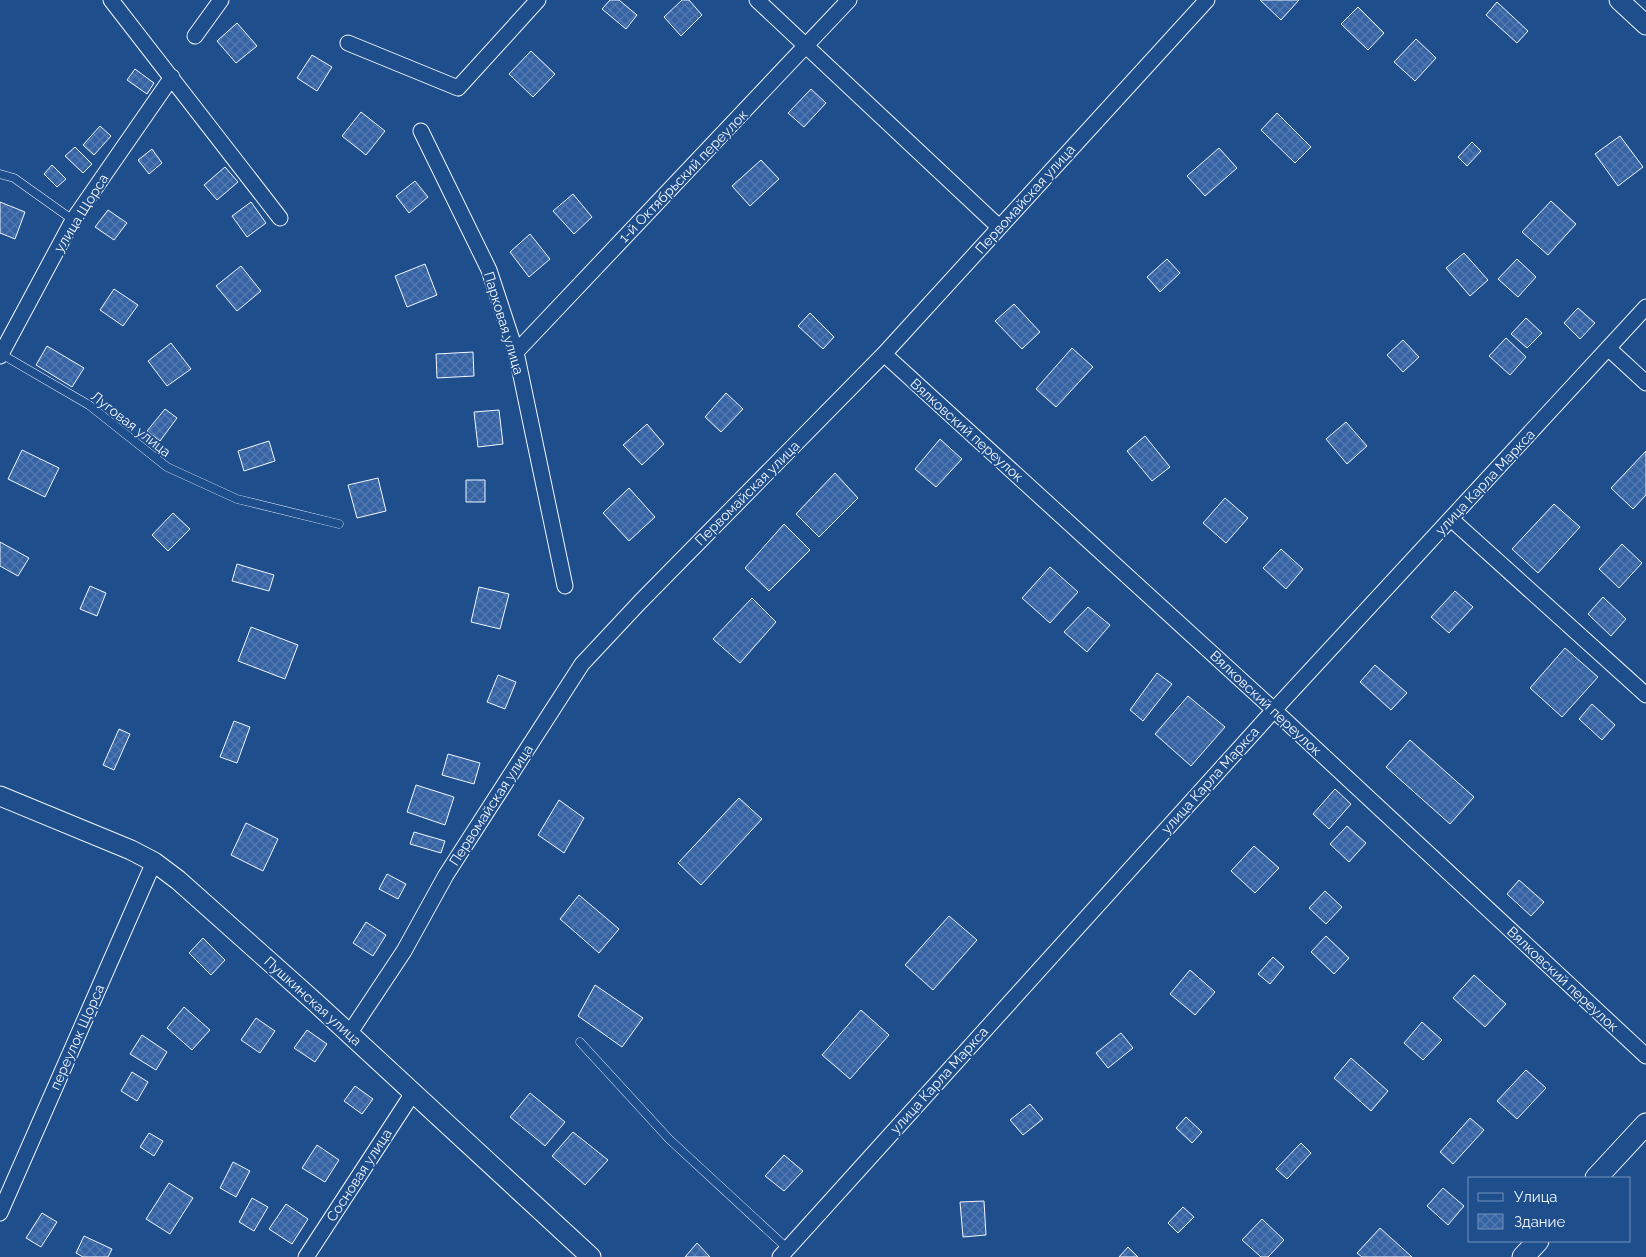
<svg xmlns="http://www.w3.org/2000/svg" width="1646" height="1257" font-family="Raleway,sans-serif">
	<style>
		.building { fill: url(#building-cross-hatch); stroke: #f2f6ff }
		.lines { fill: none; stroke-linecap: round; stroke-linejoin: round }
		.service-casing { stroke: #f2f6ff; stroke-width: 9 }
		.minor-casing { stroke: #f2f6ff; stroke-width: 17 }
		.tertiary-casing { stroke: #f2f6ff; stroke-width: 21 }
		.secondary-casing { stroke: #f2f6ff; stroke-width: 23 }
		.service { stroke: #1f4e8c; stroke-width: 8 }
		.minor { stroke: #1f4e8c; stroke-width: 15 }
		.tertiary { stroke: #1f4e8c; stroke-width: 19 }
		.secondary { stroke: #1f4e8c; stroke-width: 21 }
		.labels { text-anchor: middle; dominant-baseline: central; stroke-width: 4; stroke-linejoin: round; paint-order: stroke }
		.street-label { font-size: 14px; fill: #f2f6ff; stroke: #1f4e8c }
	</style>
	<defs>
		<pattern id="building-cross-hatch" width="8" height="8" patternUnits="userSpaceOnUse" patternTransform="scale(1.25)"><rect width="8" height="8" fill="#3563a3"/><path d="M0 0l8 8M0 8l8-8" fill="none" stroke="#537ab1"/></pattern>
	</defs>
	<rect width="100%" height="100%" fill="#1f4e8c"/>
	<path class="building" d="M610,0H619L637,15L626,29L602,9Z
		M682,0H689L702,15L681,36L664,17Z
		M1260,0H1299L1281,20Z
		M1497,2L1528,31L1517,43L1486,15Z
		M1358,7L1384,33L1368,50L1341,24Z
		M237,23L257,46L236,63L217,41Z
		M1416,39L1436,58L1415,81L1394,62Z
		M531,51L555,74L533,97L509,74Z
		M312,55L332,67L317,91L297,78Z
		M135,69L154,83L147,94L127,80Z
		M811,89L826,103L804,127L788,113Z
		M361,112L385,131L366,155L342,136Z
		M1277,113L1311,147L1295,163L1261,130Z
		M100,126L111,136L94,155L83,145Z
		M1620,136L1643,167L1618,186L1595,154Z
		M1472,142L1481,151L1467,166L1458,157Z
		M75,147L92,164L83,173L65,156Z
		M1219,148L1237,168L1205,196L1187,176Z
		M152,149L162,163L149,174L138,160Z
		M761,160L779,179L750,206L732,186Z
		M52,165L66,179L57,187L44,174Z
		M225,167L238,182L217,200L204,185Z
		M415,181L428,197L409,213L396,196Z
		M573,194L592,217L574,234L553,211Z
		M1551,201L1576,224L1548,255L1522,232Z
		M0,202L25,212L15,239L0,233Z
		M251,202L266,223L247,237L232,216Z
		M108,210L127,223L114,240L95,227Z
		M530,234L550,259L529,277L510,252Z
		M1464,253L1488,280L1470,296L1446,268Z
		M1167,259L1180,273L1160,292L1147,277Z
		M1517,259L1536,277L1518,297L1498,279Z
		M425,264L437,295L407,307L395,276Z
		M241,266L261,291L237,311L216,286Z
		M114,289L138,305L123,326L100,310Z
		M1014,304L1040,332L1022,349L995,321Z
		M1578,308L1595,323L1580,339L1564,323Z
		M810,313L834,337L823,349L798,326Z
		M1526,318L1542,333L1527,348L1511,334Z
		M1506,338L1526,357L1510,375L1489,356Z
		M1403,340L1419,357L1403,372L1387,355Z
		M171,343L191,369L167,386L148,361Z
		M47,346L84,368L72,387L36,365Z
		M1072,348L1093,367L1056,407L1036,389Z
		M473,352L474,376L437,378L436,354Z
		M726,393L743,409L721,432L705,417Z
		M165,409L177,418L160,441L147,431Z
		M499,410L503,444L478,447L474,412Z
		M1346,422L1367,446L1347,464L1326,439Z
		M647,424L664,444L642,465L623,445Z
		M1145,436L1170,467L1152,481L1127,451Z
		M940,439L962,459L936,487L915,469Z
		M269,441L275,461L244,471L238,451Z
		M22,450L59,468L45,497L8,479Z
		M1646,451V495L1633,509L1611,488Z
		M835,473L858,498L819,537L796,514Z
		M378,478L386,511L357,518L348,485Z
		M466,480H485V502H466Z
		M629,488L655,517L629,541L603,513Z
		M1225,498L1248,518L1226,543L1203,523Z
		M1554,504L1580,527L1538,573L1512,549Z
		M173,513L190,529L168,551L152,535Z
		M784,524L810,550L769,591L745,568Z
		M0,542L29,558L18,576L0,566Z
		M1622,544L1642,563L1619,588L1599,569Z
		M1281,549L1303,569L1286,589L1263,568Z
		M237,564L274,575L269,591L232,581Z
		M1050,567L1078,592L1050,623L1022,598Z
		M90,586L106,593L97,616L80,609Z
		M479,587L509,594L500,629L471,622Z
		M1455,591L1473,607L1449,633L1431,617Z
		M1603,597L1626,619L1611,636L1588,614Z
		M752,598L776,622L740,663L713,639Z
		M1088,607L1110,625L1087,652L1064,632Z
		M251,627L298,645L285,679L238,661Z
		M1565,648L1598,677L1562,717L1530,688Z
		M1375,665L1407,693L1391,710L1360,682Z
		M1157,673L1172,684L1143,721L1130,710Z
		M498,675L516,682L505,709L487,702Z
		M1188,696L1225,727L1191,766L1155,734Z
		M1592,704L1615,725L1602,740L1579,719Z
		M234,721L250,727L237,763L220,757Z
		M119,729L130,734L114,770L103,765Z
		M1410,740L1474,797L1450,824L1386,767Z
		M448,754L480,763L474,784L442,775Z
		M416,785L454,797L445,825L407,812Z
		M1335,789L1351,804L1329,829L1313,814Z
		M739,798L762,819L701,885L678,863Z
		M559,800L584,818L564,853L538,835Z
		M246,823L278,839L263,871L231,855Z
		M1347,826L1366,843L1349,862L1330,844Z
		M414,832L445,841L441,853L410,844Z
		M1254,846L1279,868L1255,893L1231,871Z
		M387,874L406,884L398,899L379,889Z
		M1519,880L1544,902L1531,916L1507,894Z
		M1325,891L1342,907L1326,924L1309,908Z
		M579,895L619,929L599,953L560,919Z
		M949,916L977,940L933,990L905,965Z
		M366,922L386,935L373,956L353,943Z
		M1326,936L1349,958L1334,974L1311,952Z
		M203,938L225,960L211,975L189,953Z
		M1273,957L1284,967L1270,984L1258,974Z
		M1190,970L1215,992L1195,1015L1170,994Z
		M1474,975L1506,1004L1485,1027L1453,998Z
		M595,985L643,1018L622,1047L578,1016Z
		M184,1007L210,1030L192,1050L167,1028Z
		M861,1010L889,1035L850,1079L822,1055Z
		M256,1018L275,1031L260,1053L241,1040Z
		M1422,1022L1442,1040L1423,1060L1404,1043Z
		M307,1030L327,1044L315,1062L294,1048Z
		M1121,1033L1133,1048L1108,1068L1096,1053Z
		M142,1035L167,1052L156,1070L130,1054Z
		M1351,1058L1388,1091L1371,1111L1334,1078Z
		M1526,1070L1546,1088L1517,1119L1497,1101Z
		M132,1072L148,1082L137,1101L121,1091Z
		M355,1086L373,1099L362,1114L344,1101Z
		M530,1093L565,1122L545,1146L510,1117Z
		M1030,1104L1043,1119L1023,1135L1010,1120Z
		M1186,1117L1202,1132L1192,1143L1176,1128Z
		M1470,1118L1484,1130L1453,1164L1440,1152Z
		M573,1132L608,1160L585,1185L552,1156Z
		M149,1133L163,1141L154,1156L140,1147Z
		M1301,1143L1311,1153L1287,1179L1276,1169Z
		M317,1145L339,1160L325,1182L302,1168Z
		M784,1155L803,1171L784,1191L765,1176Z
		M233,1162L250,1171L236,1197L220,1188Z
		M169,1183L193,1198L170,1234L146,1219Z
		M1443,1188L1464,1206L1448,1225L1427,1206Z
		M252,1198L268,1207L254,1231L239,1222Z
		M984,1201L986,1235L963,1237L960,1202Z
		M286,1204L308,1219L292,1244L269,1229Z
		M1183,1207L1194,1217L1178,1233L1168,1223Z
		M42,1213L57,1222L41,1247L26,1238Z
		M1262,1219L1284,1240L1268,1257H1261L1242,1240Z
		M1380,1228L1412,1257H1362L1357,1253Z
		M84,1236L112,1249L108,1257H83L76,1253Z
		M697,1243L710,1257H685Z
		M1128,1247L1138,1257H1119Z"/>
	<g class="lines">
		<defs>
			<path id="service" d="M0,174L14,178L73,220
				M1,354L89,405L167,467L237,499L339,524
				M580,1042L669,1139L788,1249"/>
			<path id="minor" d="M111,0L280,218
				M757,0L999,227
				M195,36L221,0
				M348,43L458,88L538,0
				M421,131L489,270L516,352L565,586
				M1608,348L1646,383
				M516,352L849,0
				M884,354L1274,710L1646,1056
				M0,356L73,220L172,77
				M1451,519L1646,695
				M349,1034L404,951L446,875L582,664L640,602L884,354L1207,0
				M0,1213L154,862
				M306,1257L413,1093
				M780,1257L1274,710L1646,307"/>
			<path id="tertiary" d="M1619,0L1646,25
				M0,796L131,850L154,862L178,880L316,1003L591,1257"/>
			<path id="secondary" d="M1596,1178L1646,1124
				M1523,1257L1538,1241"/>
		</defs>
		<use href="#service" class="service-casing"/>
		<use href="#minor" class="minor-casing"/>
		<use href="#tertiary" class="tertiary-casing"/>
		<use href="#secondary" class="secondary-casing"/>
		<use href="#service" class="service"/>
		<use href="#minor" class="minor"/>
		<use href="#tertiary" class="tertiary"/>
		<use href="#secondary" class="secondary"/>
	</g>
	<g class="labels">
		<g class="street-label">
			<text transform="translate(683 176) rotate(-46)">1-й Октябрьский переулок</text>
			<text transform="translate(1025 199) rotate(-48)">Первомайская улица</text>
			<text transform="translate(81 213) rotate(-58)">улица Щорса</text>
			<text transform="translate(504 323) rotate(73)">Парковая улица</text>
			<text transform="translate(131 424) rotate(38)">Луговая улица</text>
			<text transform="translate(967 430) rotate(42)">Вялковский переулок</text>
			<text transform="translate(1485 482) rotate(-47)">улица Карла Маркса</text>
			<text transform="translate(747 493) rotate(-45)">Первомайская улица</text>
			<text transform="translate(1266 703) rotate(43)">Вялковский переулок</text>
			<text transform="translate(1210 780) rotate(-48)">улица Карла Маркса</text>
			<text transform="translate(491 805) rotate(-57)">Первомайская улица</text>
			<text transform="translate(1563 979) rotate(43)">Вялковский переулок</text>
			<text transform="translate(313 1001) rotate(42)">Пушкинская улица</text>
			<text transform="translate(77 1037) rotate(-66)">переулок Щорса</text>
			<text transform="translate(939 1080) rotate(-48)">улица Карла Маркса</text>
			<text transform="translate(359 1175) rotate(-57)">Сосновая улица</text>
		</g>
	</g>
	<rect x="1468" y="1177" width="162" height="65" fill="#1f4e8c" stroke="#7391ba"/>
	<rect x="1478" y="1193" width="25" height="8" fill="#1f4e8c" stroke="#7391ba"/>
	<text x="1514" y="1202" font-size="15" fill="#f2f6ff">Улица</text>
	<rect x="1478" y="1214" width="25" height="15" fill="url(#building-cross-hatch)" stroke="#7391ba"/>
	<text x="1514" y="1227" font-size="15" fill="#f2f6ff">Здание</text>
</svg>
